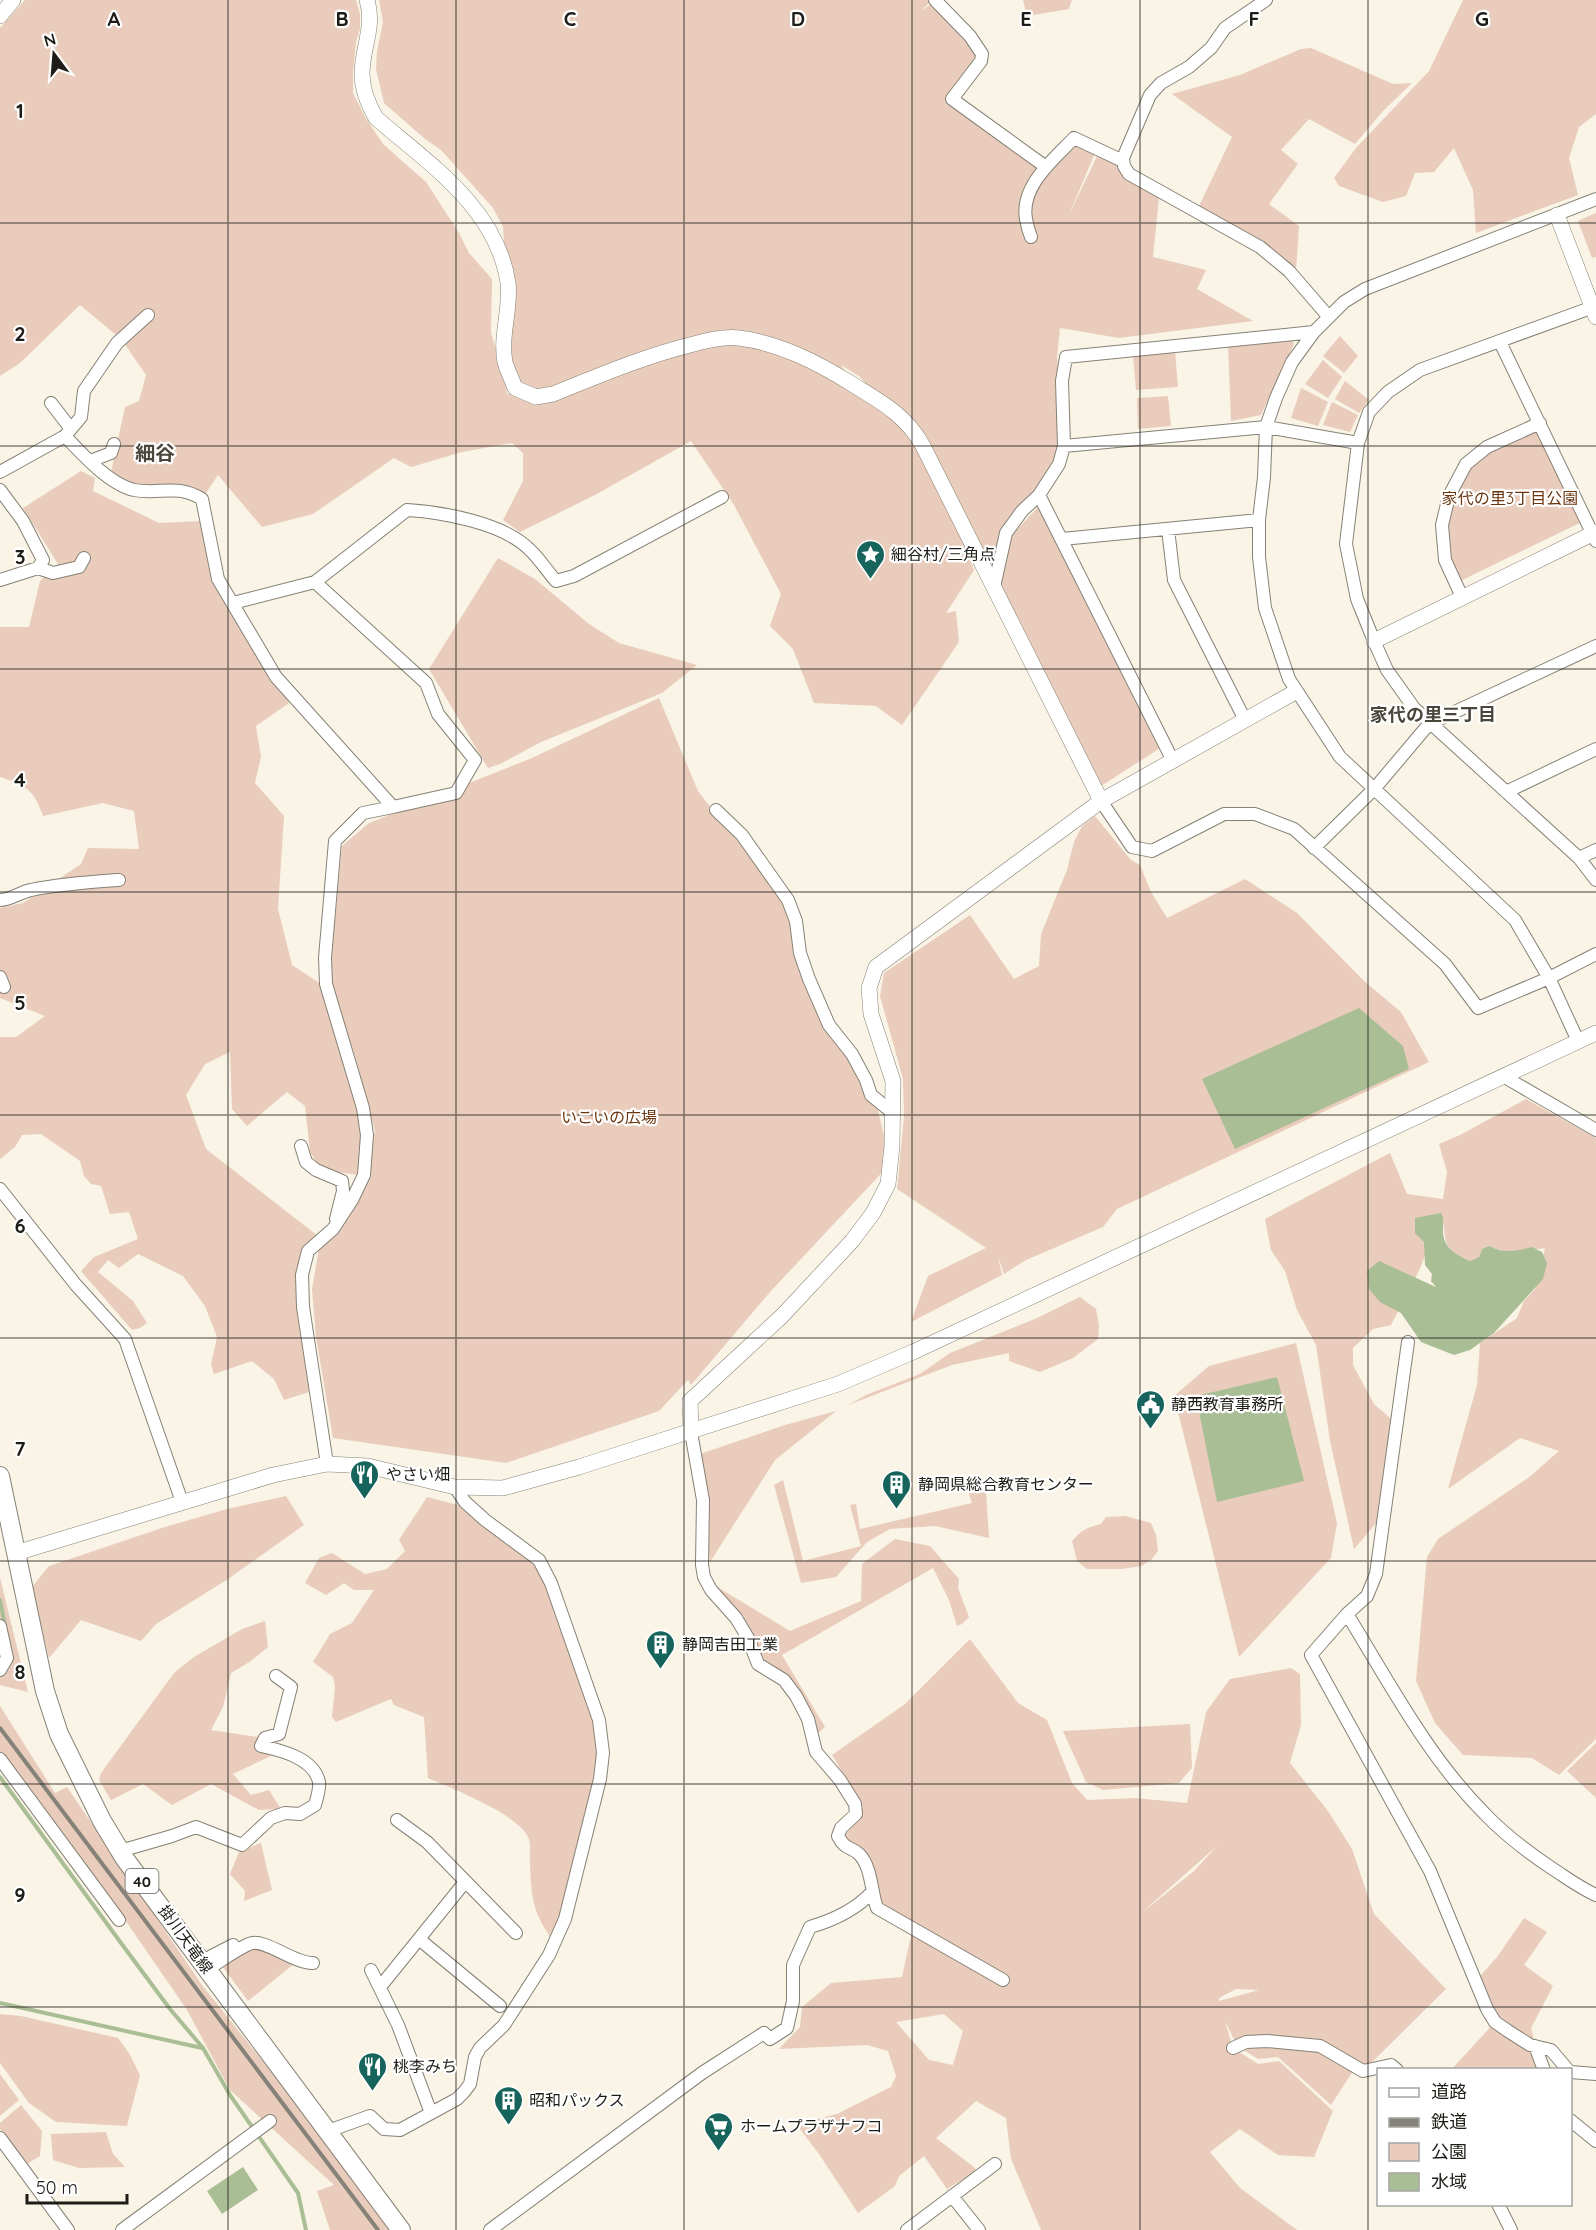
<svg xmlns="http://www.w3.org/2000/svg" width="1596" height="2230" font-family="Quicksand,'Noto Sans JP',sans-serif">
	<style>
		.green { fill: #e9ccbb; fill-rule: evenodd }
		.water { fill: #aabe96 }
		.lines { fill: none; stroke-linecap: round; stroke-linejoin: round }
		.stream { stroke: #aabe96; stroke-width: 4 }
		.minor-casing { stroke: #858175; stroke-width: 14 }
		.tertiary-casing { stroke: #858175; stroke-width: 16 }
		.primary-casing { stroke: #858175; stroke-width: 20 }
		.minor { stroke: #fff; stroke-width: 12 }
		.tertiary { stroke: #fff; stroke-width: 15 }
		.primary { stroke: #fff; stroke-width: 18 }
		.rail { stroke: #858279; stroke-width: 4 }
		.grid { fill: none; stroke: #1e1c17; stroke-width: 1.5; stroke-opacity: 0.55 }
		.labels { text-anchor: middle; dominant-baseline: central; stroke-width: 4.5; stroke-linejoin: round; paint-order: stroke }
		.shield { fill: #fff; stroke: #62605d; stroke-width: 1.5 }
		.shield-label { font-size: 15px; font-weight: bold; fill: #1e1c17 }
		.park-label { font-size: 16px; fill: #6b3611; stroke: #fff }
		.poi-label { font-size: 16px; fill: #1e1c17; stroke: #fff; text-anchor: start }
		.street-label { font-size: 16px; fill: #1e1c17; stroke: #fff }
		.neighbourhood-label { font-size: 18px; font-weight: bold; fill: #4a463b; stroke: #fff }
		.quarter-label { font-size: 20px; font-weight: bold; fill: #4a463b; stroke: #fff }
		.grid-label { font-size: 20px; text-anchor: middle; font-weight: bold; fill: #1e1c17; stroke: #fff; stroke-width: 4.5; stroke-linejoin: round; paint-order: stroke }
	</style>
	<rect width="100%" height="100%" fill="#f9f4e6"/>
	<path class="green" d="M25,0H356L360,14V29L356,42L353,72V93L365,117L383,144L426,182L459,233L469,253L492,279L491,333L505,380L507,394L546,398L527,393L511,378L506,277L496,244L504,241L503,227L493,208L441,150L425,139L384,103L376,69L377,51L383,22L379,0H932L921,11L934,2L984,52L952,99L1044,165L1074,142L1095,153L1068,217L1099,152L1120,161L1129,180L1159,197L1153,257L1206,270L1197,289L1253,321L1119,338L1060,328L1057,358L1064,446L1006,541L1043,502L1165,745L1101,786L994,587L1002,546L986,571L959,532L974,570L946,613L956,611L959,642L902,725L876,706L814,703L793,649L770,626L781,594L734,505L691,441L595,495L520,532L503,520L523,481V453L512,443L462,452L411,467L394,458L313,514L262,527L218,475L202,499L140,490L110,477L125,407L139,401L146,375L122,340L80,305L20,363L0,376V28ZM841,365L859,376L923,446L939,480L899,425L857,388Z
		M1023,0H1072L1069,9L1027,16Z
		M1463,0H1596V114L1579,127L1569,158L1578,195L1476,233L1473,190L1454,148L1434,172L1415,173L1406,196L1383,202L1339,186L1334,178L1356,148L1429,71Z
		M1311,48L1393,84L1412,83L1383,111L1355,144L1309,119L1281,150L1298,164L1269,204L1299,226L1296,271L1199,206L1232,137L1172,94L1240,75L1301,49Z
		M1596,213V257L1592,258L1578,221Z
		M1340,336L1358,356L1344,373L1323,356Z
		M1292,339L1294,344L1261,415L1231,421L1228,345Z
		M1175,351L1178,387L1136,390L1133,355Z
		M1323,360L1342,377L1328,398L1305,384Z
		M1345,381L1369,400L1359,413L1335,399Z
		M1301,388L1328,402L1318,426L1291,418Z
		M1168,396L1171,426L1138,429L1137,398Z
		M1332,402L1358,415L1350,432L1323,425Z
		M1540,423L1586,520L1458,582L1446,562L1443,525L1464,467Z
		M81,471L95,478L93,491L159,523L202,521L215,577L261,651L289,703L256,726L261,757L255,783L284,816L278,909L292,965L321,984L363,1108L366,1157L375,1131L355,1056L329,984L342,846L369,823L532,758L659,698L698,791L720,820L768,875L783,904L790,923L796,962L826,1026L839,1039L875,1099L891,1163L770,1292L691,1385L688,1380L659,1411L506,1463L333,1438L316,1337L312,1289L319,1249L336,1225L359,1175L322,1170L310,1152L305,1106L287,1092L247,1126L232,1109L230,1052L205,1064L186,1095L206,1149L318,1236L302,1275L309,1392L284,1400L274,1379L252,1361L214,1374L211,1364L217,1337L205,1306L183,1276L138,1254L119,1268L108,1260L98,1272L133,1301L147,1323L140,1328L132,1330L81,1271L94,1257L138,1239L129,1212L110,1214L101,1186L91,1184L84,1176L80,1161L41,1134L22,1135L15,1147L0,1159V1037H16L45,1016L0,998V908L23,903L81,864L88,848L139,849L134,811L103,803L43,816C34,790 26,785 0,777V627H29L40,581L58,564L23,508Z
		M498,558L535,579L589,624L619,643L697,665L662,693L541,742L500,764L488,768L429,669Z
		M1095,816L1131,860L1140,865L1151,892L1167,918L1245,879L1297,913L1364,981L1401,1012L1429,1062L1117,1209L1103,1227L1026,1260L1004,1274L998,1256L1002,1275L911,1322L928,1276L986,1248L897,1189L904,1117L903,1079L880,996L884,973L970,915L1014,979L1039,966L1041,934L1067,870L1074,842L1082,826Z
		M1526,1099L1596,1138V1739L1559,1775L1532,1758L1463,1755L1435,1723L1416,1681L1427,1557L1438,1539L1528,1478L1559,1451L1520,1438L1448,1489L1477,1385L1480,1343L1517,1318L1524,1301L1535,1289L1545,1248L1511,1253L1493,1248L1482,1249L1479,1257L1470,1261C1438,1245 1449,1244 1441,1214L1419,1271L1391,1325L1373,1329L1353,1348V1365L1374,1404L1390,1418L1394,1442L1384,1514L1354,1549L1330,1441L1316,1345L1297,1310L1285,1271L1271,1250L1265,1219L1390,1153L1407,1194L1443,1199L1447,1172L1439,1144L1460,1135Z
		M1080,1297L1096,1309L1099,1325L1098,1339L1073,1358L1040,1372L1009,1361V1353L952,1365L848,1405L866,1395L920,1374L950,1353L1035,1319Z
		M1296,1343L1337,1523L1331,1558L1239,1657L1174,1396L1209,1366Z
		M836,1411L775,1460L710,1562L700,1454L785,1425Z
		M783,1480L803,1561L861,1546L850,1505L856,1504L860,1529L972,1503L968,1492L986,1491L989,1538L935,1526L890,1529L867,1542L836,1577L801,1583L774,1485Z
		M286,1496L304,1525L228,1579L156,1624L141,1641L81,1620L49,1658L32,1587L49,1566L165,1527L227,1509Z
		M427,1497L466,1507L539,1560L603,1748L592,1813L553,1940C532,1913 531,1895 530,1862C529,1855 531,1846 529,1839C521,1815 451,1788 428,1778L424,1717L394,1705L391,1699L336,1722L332,1717L335,1687L333,1677L313,1662L330,1634L352,1623L374,1590H354L344,1583L326,1595L305,1583L319,1558L332,1553L365,1574L387,1569L405,1551L399,1540Z
		M1125,1516L1151,1523L1156,1535L1158,1551L1151,1560L1141,1566L1122,1569H1087L1077,1561L1072,1541C1081,1530 1088,1527 1101,1524L1106,1517Z
		M895,1539L930,1546L959,1579L958,1588L969,1617L962,1624L957,1626L949,1600L933,1568L782,1655L825,1727L816,1735L811,1714L760,1665L714,1585L790,1631L861,1601L862,1564Z
		M0,1578L28,1692L0,1685V1669L7,1658L0,1626Z
		M265,1621L268,1647L251,1661L231,1673L223,1707L211,1730L265,1738L283,1750L233,1774L251,1795L269,1790L281,1809L259,1810L211,1784L172,1805L143,1784L111,1800L99,1780L101,1773L174,1673L194,1657L242,1629Z
		M970,1639L1018,1703L1047,1720L1072,1783L1087,1800L1135,1798L1187,1803L1206,1712L1230,1679L1291,1668L1300,1674L1301,1725L1290,1763L1328,1811L1352,1849L1374,1914L1446,1989L1363,2071H1353L1331,2105L1278,2057L1258,2059L1237,2046L1225,2021L1233,2048L1258,2064L1279,2061L1333,2111L1314,2157L1278,2155L1240,2129L1210,2152L1240,2188L1297,2230H1041L1011,2159L1006,2118L976,2101L936,2138L975,2168L976,2171L947,2189L924,2156L899,2176L895,2186L858,2213L819,2154L796,2124L837,2114L891,2087L896,2076L888,2051L867,2045L779,2049L800,2027L802,2007L831,1983L902,1977L911,1936H931L877,1908L869,1877L841,1843L863,1807L832,1755L905,1704ZM1217,1846L1194,1871L1139,1915ZM1236,1989L1258,1990H1259L1219,2001V1998ZM944,2014L963,2031L953,2065L929,2060L896,2022Z
		M0,1706L55,1793L67,1787L202,1985L315,2127L392,2230H330L317,2191L334,2185L230,2090L187,2010L121,1914L0,1752Z
		M1190,1724L1192,1768L1179,1783L1103,1790L1086,1782L1063,1731Z
		M1596,1743V1798L1567,1771Z
		M261,1843L272,1890L244,1901L245,1891L230,1874L239,1852Z
		M1524,1918L1547,1932L1524,1965L1553,1986L1531,2028L1541,2069L1451,2070L1495,2022L1475,1982L1497,1957Z
		M249,1945L295,1963L248,2001L217,1959Z
		M0,2014L21,2016L118,2038L129,2053L140,2075L127,2126L56,2122L29,2103L0,2063Z
		M0,2074L19,2100L0,2116Z
		M21,2105L42,2131L40,2156L27,2164L0,2129V2123Z
		M106,2132L113,2154L125,2167L79,2168L53,2160L51,2134Z"/>
	<path class="water" d="M1359,1008L1403,1046L1409,1069L1235,1149L1202,1079Z
		M1441,1213C1444,1218 1443,1221 1443,1228C1442,1247 1454,1253 1470,1261L1479,1257L1482,1249L1489,1246C1505,1254 1516,1251 1532,1247L1542,1252L1547,1263L1543,1279L1494,1333L1470,1350L1454,1355L1421,1342L1401,1313L1380,1302L1369,1289L1367,1271L1379,1261L1436,1287L1431,1281L1432,1274L1425,1265L1424,1242L1415,1233V1218Z
		M1277,1377L1304,1481L1217,1502L1196,1396Z
		M243,2167L258,2190L222,2214L207,2191Z"/>
	<g class="lines">
		<path class="stream" d="M0,1600L5,1626
			M0,1777L121,1943L170,2009L203,2048L230,2095L298,2193L306,2230
			M0,2003L202,2048"/>
		<defs>
			<path id="minor" d="M935,0L970,36L982,54L981,61L952,99L1046,167
				M1266,0L1225,28L1211,48L1189,67L1161,83L1150,95L1123,158L1124,166L1129,174L1260,247L1289,271L1328,316
				M1031,237C1029,232 1027,225 1026,219C1020,186 1054,159 1074,138L1123,161
				M1596,306L1420,370L1388,392L1369,412L1358,443L1346,544L1357,599L1374,641L1387,670L1414,708L1579,858L1596,880
				M1500,342L1596,541
				M51,403L71,429
				M65,436L81,417L84,391L117,343L148,315
				M1064,446L1266,427L1358,443
				M90,461L111,453L114,444
				M0,472L65,436C82,454 109,484 134,490C160,495 176,483 202,499L218,579L276,677L393,807L363,813L335,841L325,958L326,984L363,1108L367,1135L364,1175L352,1200L333,1229L308,1251L302,1275L303,1307L327,1464
				M0,490L23,521L43,560L38,568L0,580
				M1039,495L1173,761
				M1168,529L1174,580L1245,720
				M1062,539L1259,520
				M38,568L53,573L79,567L84,558
				M315,582L426,683L438,714L475,760L456,793L393,807
				M994,587L1006,533L1022,511L1039,495L1059,464L1064,446L1062,381L1066,357L1314,332
				M1462,597L1445,560L1442,525L1449,496L1466,464L1487,447L1540,423
				M233,603L315,582L407,510C442,512 503,523 529,549C539,558 547,571 556,581L574,576L722,497
				M1506,792L1596,749
				M1101,801L1132,847L1152,851L1224,814H1255L1294,829L1445,964L1478,1008L1549,978L1596,954
				M716,810L742,835L788,900L796,921L800,953L809,979L829,1025L852,1054L866,1080L871,1095L893,1113
				M1314,848L1375,788L1429,724L1596,646
				M1579,858L1596,850
				M0,900C11,900 20,892 31,890C60,884 90,882 119,880
				M0,977L4,987
				M1578,1041L1549,978L1515,920L1340,757L1289,679L1265,608L1259,557V520L1264,477L1266,427L1276,398L1292,362L1314,332L1344,302L1365,289L1596,199
				M1503,1076L1596,1130
				M301,1146L306,1162L316,1170L342,1181L343,1191L336,1219
				M0,1189L76,1285L125,1339L182,1502
				M1408,1342L1376,1574L1367,1596L1347,1614L1311,1655L1430,1871L1487,2009L1495,2022L1508,2031L1530,2045L1551,2050L1568,2070
				M691,1432L703,1500L702,1565L704,1577L711,1590L736,1618L748,1638L758,1664L784,1680L796,1696L808,1719L816,1752L840,1780L855,1804L856,1814L841,1828L838,1836C845,1850 850,1846 859,1854C872,1867 871,1892 877,1908L1003,1980
				M1347,1614C1389,1682 1428,1757 1485,1814C1505,1835 1529,1853 1553,1869C1567,1878 1580,1888 1596,1895
				M0,1626L7,1658L0,1670
				M0,1759L119,1920
				M397,1820L427,1842L516,1933
				M120,1851L172,1836L196,1827L242,1845L271,1818L285,1813L300,1814L315,1805C317,1798 320,1789 319,1782C314,1758 280,1750 261,1746L265,1738L279,1734L291,1687L276,1676
				M419,1939L500,2006
				M202,1961L233,1945
				M208,1969C221,1961 235,1950 249,1944C264,1937 294,1964 313,1963
				M371,1970L398,2025L431,2113
				M380,1987L465,1882
				M1535,2046L1544,2070
				M1233,2048L1246,2042L1267,2041L1320,2046L1363,2071L1391,2065L1397,2070
				M1570,2072L1596,2074
				M1570,2120L1596,2141
				M328,2131L370,2116L384,2129L400,2130L457,2099L464,2092L470,2084L475,2057L480,2048L504,2025L549,1955L565,1919L600,1779L603,1753L599,1720L551,1583L539,1560L485,1520L465,1502L455,1487
				M0,2138L68,2230
				M952,2196L979,2230
				M1498,2204L1511,2230
				M122,2230L270,2121
				M490,2230L702,2073L764,2033L770,2039L787,2028L793,2001V1965L810,1927C834,1920 856,1910 873,1891
				M907,2230L995,2164"/>
			<path id="tertiary" d="M367,0C375,28 362,47 362,74C362,90 368,104 376,118C429,164 497,208 508,283C511,309 500,336 505,362C507,370 512,379 515,388L536,397L553,394C598,376 642,357 690,345C705,341 724,336 739,338C780,343 818,363 852,384C881,402 906,415 923,446L1101,801
				M0,16L13,0
				M1557,215L1596,317
				M1374,641L1596,532
				M691,1432L690,1401L782,1316L852,1241L873,1213L888,1184L892,1146L893,1081L871,1014L869,988L876,967L1101,801L1295,692
				M16,1553L273,1475L327,1464L368,1466L455,1487L503,1488L579,1467L838,1384L913,1352L1596,1033"/>
			<path id="primary" d="M0,1476L45,1691L59,1734L102,1821L125,1859L401,2230"/>
		</defs>
		<use href="#minor" class="minor-casing"/>
		<use href="#tertiary" class="tertiary-casing"/>
		<use href="#primary" class="primary-casing"/>
		<use href="#minor" class="minor"/>
		<use href="#tertiary" class="tertiary"/>
		<use href="#primary" class="primary"/>
		<path class="rail" d="M0,1728L378,2230"/>
	</g>
	<path class="grid" d="M228,0V2230M456,0V2230M684,0V2230M912,0V2230M1140,0V2230M1368,0V2230M0,223H1596M0,446H1596M0,669H1596M0,892H1596M0,1115H1596M0,1338H1596M0,1561H1596M0,1784H1596M0,2007H1596"/>
	<defs>
		<symbol id="sight-pin" viewBox="-11 -11 22 30"><path d="M0 17L-7.5 6A9.5 9.5 0 1 1 7.5 6Z" fill="#17645d" stroke="#fff"/><path d="M0-6L1.8-2.2L6-1.7L2.9 1.2L3.7 5.4L0 3.3L-3.7 5.4L-2.9 1.2L-6-1.7L-1.8-2.2Z" fill="#fff"/></symbol>
		<symbol id="civic-pin" viewBox="-11 -11 22 30"><path d="M0 17L-7.5 6A9.5 9.5 0 1 1 7.5 6Z" fill="#17645d" stroke="#fff"/><path d="M-.6-6.5H3V-4.5H.6V-3L4-1V1h2V6H-6V1h2V-1L-.6-3ZM-1.2 2.5V6h2.4V2.5Z" fill="#fff"/></symbol>
		<symbol id="restaurant-pin" viewBox="-11 -11 22 30"><path d="M0 17L-7.5 6A9.5 9.5 0 1 1 7.5 6Z" fill="#17645d" stroke="#fff"/><path d="M-5-6h1v4h1v-4h1v4h1v-4h1v5L-1.5 .5V6h-2V.5L-5-1ZM5-6V6H3V1.5H1.5Q1.5-4 5-6Z" fill="#fff"/></symbol>
		<symbol id="building-pin" viewBox="-11 -11 22 30"><path d="M0 17L-7.5 6A9.5 9.5 0 1 1 7.5 6Z" fill="#17645d" stroke="#fff"/><path d="M-4-6H4V6H1V3H-1V6H-4ZM-2.5-4.3h1.7v1.8h-1.7ZM.8-4.3h1.7v1.8H.8ZM-2.5-1h1.7V.8h-1.7ZM.8-1h1.7V.8H.8Z" fill="#fff"/></symbol>
		<symbol id="supermarket-pin" viewBox="-11 -11 22 30"><path d="M0 17L-7.5 6A9.5 9.5 0 1 1 7.5 6Z" fill="#17645d" stroke="#fff"/><path d="M-6-5.5h2.5l.6 2H6L4.5 2H-2.5L-4.4-4H-6ZM-1.5 3.2a1.3 1.3 0 1 0 .1 0ZM3 3.2a1.3 1.3 0 1 0 .1 0Z" fill="#fff"/></symbol>
	</defs>
	<g fill-rule="evenodd">
		<use href="#sight-pin" x="854" y="538" width="33" height="45"/>
		<use href="#civic-pin" x="1134" y="1388" width="33" height="45"/>
		<use href="#restaurant-pin" x="348" y="1458" width="33" height="45"/>
		<use href="#building-pin" x="880" y="1468" width="33" height="45"/>
		<use href="#building-pin" x="644" y="1628" width="33" height="45"/>
		<use href="#restaurant-pin" x="356" y="2050" width="33" height="45"/>
		<use href="#building-pin" x="492" y="2084" width="33" height="45"/>
		<use href="#supermarket-pin" x="702" y="2110" width="33" height="45"/>
	</g>
	<g class="labels">
		<rect class="shield" x="125.5" y="1869" width="33" height="24" rx="4.5"/>
		<g class="shield-label">
			<text x="142" y="1881">40</text>
		</g>
		<g class="park-label">
			<text x="1510" y="498">家代の里3丁目公園</text>
			<text x="609" y="1117">いこいの広場</text>
		</g>
		<g class="poi-label">
			<text x="891" y="554">細谷村/三角点</text>
			<text x="1171" y="1404">静西教育事務所</text>
			<text x="386" y="1474">やさい畑</text>
			<text x="918" y="1484">静岡県総合教育センター</text>
			<text x="682" y="1644">静岡吉田工業</text>
			<text x="393" y="2066">桃李みち</text>
			<text x="529" y="2100">昭和パックス</text>
			<text x="740" y="2126">ホームプラザナフコ</text>
		</g>
		<g class="street-label">
			<text transform="translate(186 1939) rotate(54)">掛川天竜線</text>
		</g>
		<g class="neighbourhood-label">
			<text x="1433" y="714">家代の里三丁目</text>
		</g>
		<g class="quarter-label">
			<text x="155" y="452">細谷</text>
		</g>
	</g>
	<g class="grid-label">
		<text x="114" y="26">A</text>
		<text x="342" y="26">B</text>
		<text x="570" y="26">C</text>
		<text x="798" y="26">D</text>
		<text x="1026" y="26">E</text>
		<text x="1254" y="26">F</text>
		<text x="1482" y="26">G</text>
		<text x="20" y="118">1</text>
		<text x="20" y="341">2</text>
		<text x="20" y="564">3</text>
		<text x="20" y="787">4</text>
		<text x="20" y="1010">5</text>
		<text x="20" y="1233">6</text>
		<text x="20" y="1456">7</text>
		<text x="20" y="1679">8</text>
		<text x="20" y="1902">9</text>
	</g>
	<rect x="1377" y="2068" width="195" height="138" fill="#ffffff" stroke="#a5a4a2" stroke-width="1.5"/>
	<rect x="1389" y="2088" width="30" height="9" fill="#ffffff" stroke="#a5a4a2" stroke-width="1.5"/>
	<text x="1431" y="2098" font-size="18" fill="#1e1c17">道路</text>
	<rect x="1389" y="2118" width="30" height="9" fill="#858279" stroke="#a5a4a2" stroke-width="1.5"/>
	<text x="1431" y="2128" font-size="18" fill="#1e1c17">鉄道</text>
	<rect x="1389" y="2143" width="30" height="18" fill="#e9ccbb" stroke="#a5a4a2" stroke-width="1.5"/>
	<text x="1431" y="2158" font-size="18" fill="#1e1c17">公園</text>
	<rect x="1389" y="2173" width="30" height="18" fill="#aabe96" stroke="#a5a4a2" stroke-width="1.5"/>
	<text x="1431" y="2188" font-size="18" fill="#1e1c17">水域</text>
	<g transform="translate(54 54) rotate(344)" stroke="#ffffff" stroke-width="4.5" paint-order="stroke">
	<path d="M0-4.5L10 22L0 15L-10 22Z" fill="#1e1c17"/>
	<text y="-9" font-size="16" font-weight="bold" text-anchor="middle" fill="#1e1c17">N</text>
	</g>
	<path d="M27 2194v9h100v-9" fill="none" stroke="#1e1c17" stroke-width="3"/>
	<text x="36" y="2194" font-size="18" fill="#1e1c17" stroke="#ffffff" stroke-width="4.5" paint-order="stroke">50 m</text>
</svg>
